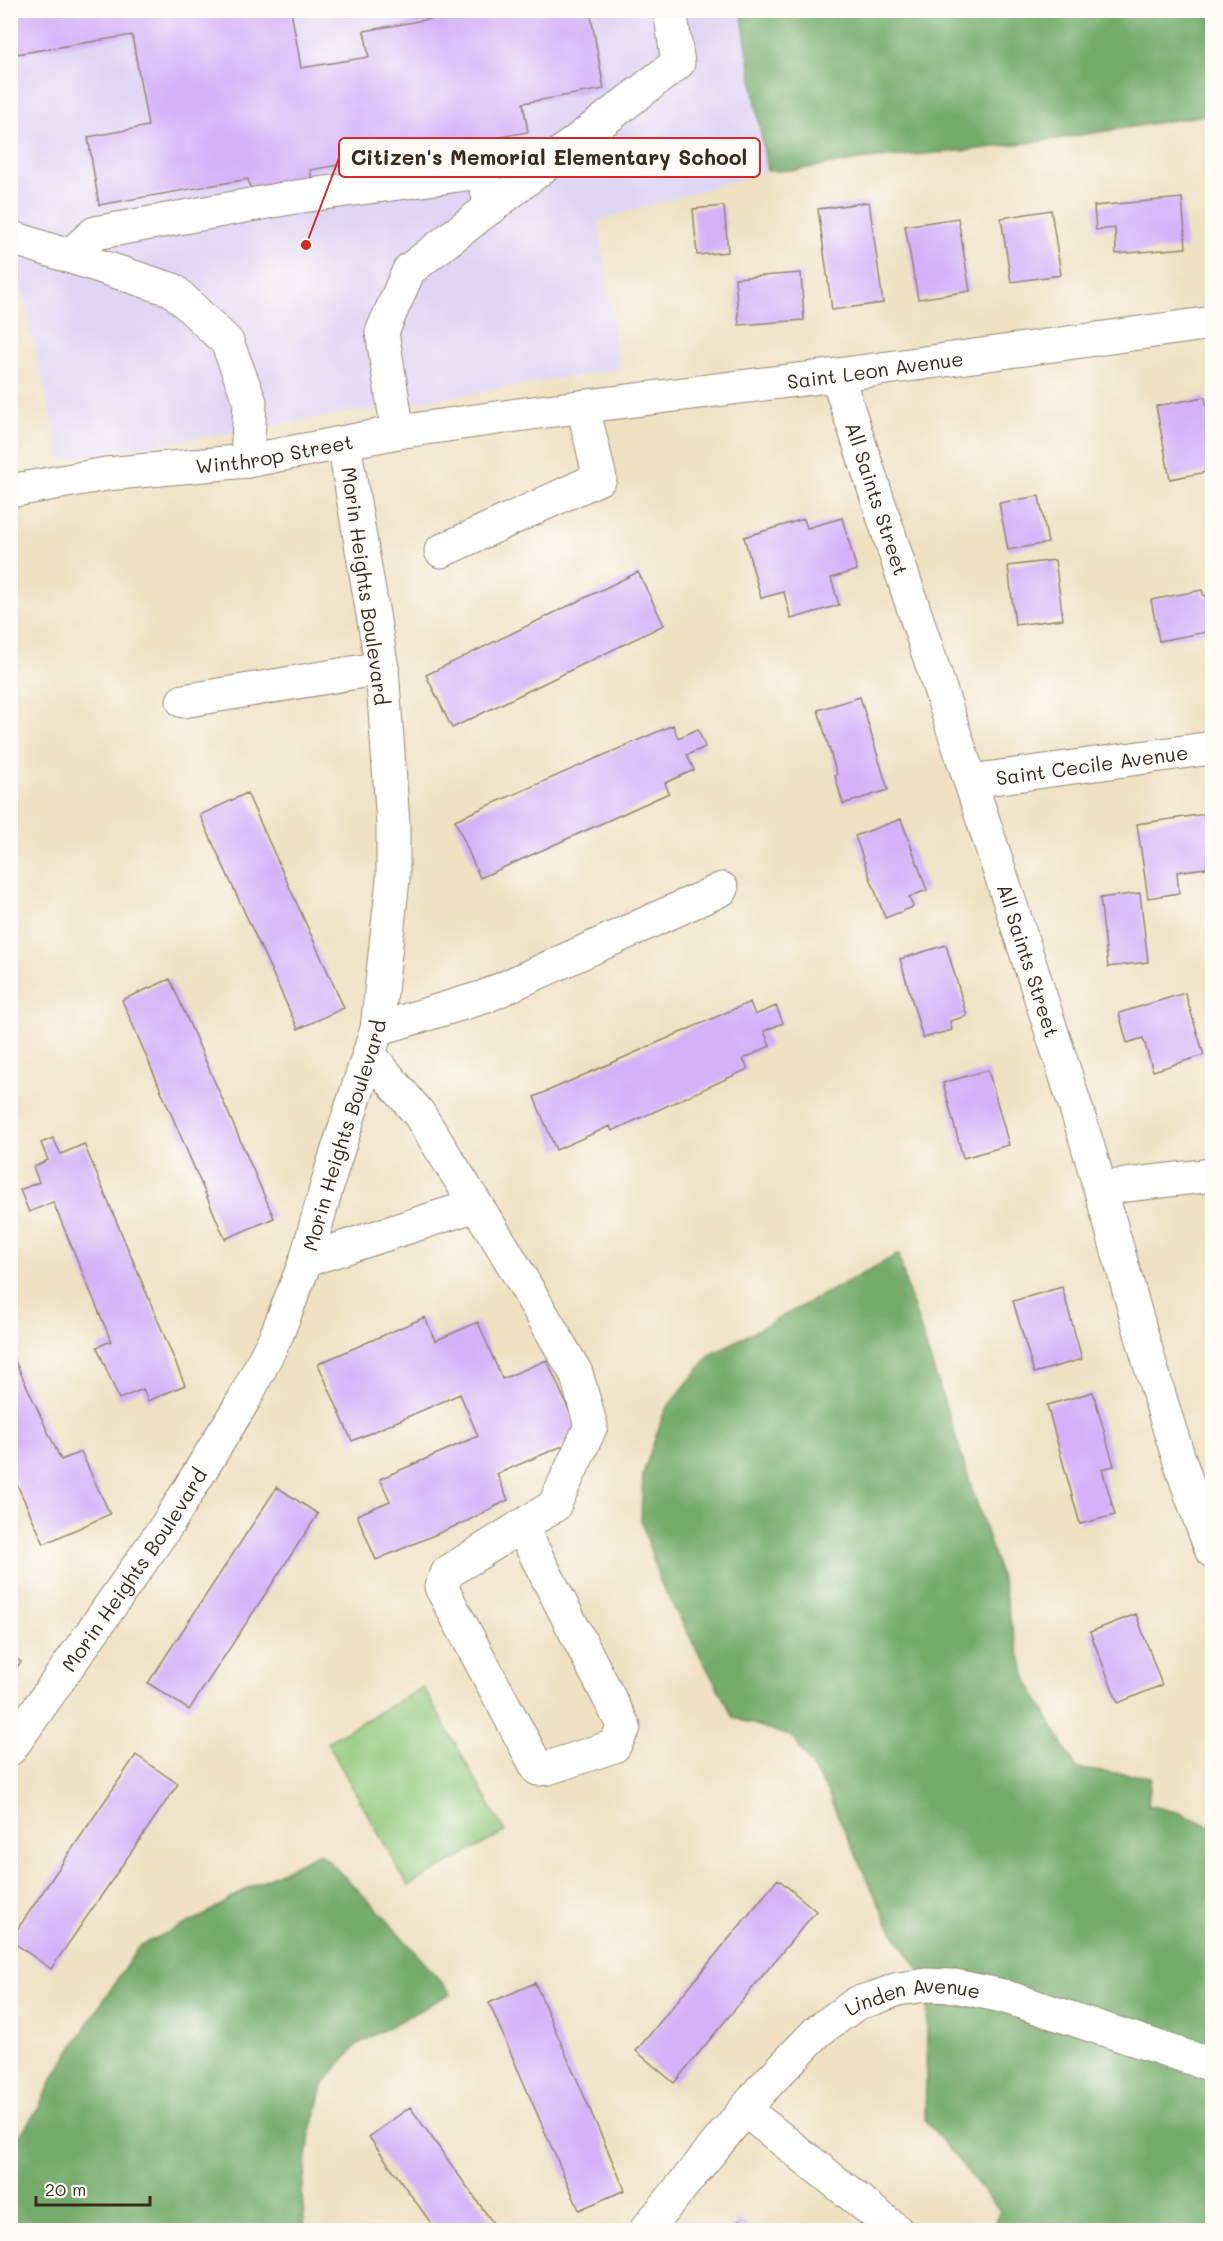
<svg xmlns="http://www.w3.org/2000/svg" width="1223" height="2241" font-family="Mali,sans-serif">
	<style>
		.built { fill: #dfd5f5 }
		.green { fill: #90c87c; stroke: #66794d; stroke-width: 1.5 }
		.forest { fill: #74ac6c; stroke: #586b45; stroke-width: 1.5 }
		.building { fill: #d4b1f9 }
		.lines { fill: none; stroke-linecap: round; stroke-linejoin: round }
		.minor-casing { stroke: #958670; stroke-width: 35 }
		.minor { stroke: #fff; stroke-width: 33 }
		.labels { text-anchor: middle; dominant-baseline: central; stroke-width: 4.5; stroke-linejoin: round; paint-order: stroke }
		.street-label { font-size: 20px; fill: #3b2a1e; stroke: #fdfcf7 }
		.leader { fill: none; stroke: #d62828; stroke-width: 2 }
		.callout-dot { fill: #d62828; stroke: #fdfcf7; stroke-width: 2 }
		.callout { fill: #fdfcf7; stroke: #d62828; stroke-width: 2 }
		.callout-label { font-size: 21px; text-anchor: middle; font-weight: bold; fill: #3b2a1e }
	</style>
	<rect width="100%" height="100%" fill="#fdfcf7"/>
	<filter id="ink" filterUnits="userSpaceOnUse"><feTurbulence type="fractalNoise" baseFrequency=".0167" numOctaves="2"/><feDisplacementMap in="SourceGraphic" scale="12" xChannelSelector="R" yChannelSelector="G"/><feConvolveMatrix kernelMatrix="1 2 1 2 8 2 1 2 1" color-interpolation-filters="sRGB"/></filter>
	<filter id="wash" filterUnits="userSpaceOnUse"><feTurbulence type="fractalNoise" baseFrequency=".008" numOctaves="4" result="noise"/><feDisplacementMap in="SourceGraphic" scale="24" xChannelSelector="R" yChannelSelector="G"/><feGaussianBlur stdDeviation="1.35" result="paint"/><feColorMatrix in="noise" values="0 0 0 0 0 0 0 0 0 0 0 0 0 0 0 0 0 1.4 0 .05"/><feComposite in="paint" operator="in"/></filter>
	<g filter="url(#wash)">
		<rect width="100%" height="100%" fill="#efe1c2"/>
		<path class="built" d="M11,11H741L767,171L599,220L619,369L61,460L17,270L11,271Z"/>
		<path class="green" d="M423,1687L505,1832L408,1886L327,1742Z"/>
		<path class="forest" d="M741,11H1212V114L1056,139L971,150L866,159L794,170L767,171Z
			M899,1254L905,1281L1003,1584L1012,1628L1027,1680L1077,1769L1151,1777L1148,1805L1180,1813L1212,1827V2230H991L1000,2211L925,2120L928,1984L888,1924L825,1788L793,1737L734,1718L660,1582L641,1520L643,1474L665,1410L710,1355Z
			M320,1853L380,1912L451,1993L356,2045L324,2083L310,2135L302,2194L305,2230H11V2148L38,2109L54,2076L139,1946L203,1916L246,1889Z"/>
		<g id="blocks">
			<path class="building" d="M10,10H291L301,68L369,57L364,31L479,10H590L604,89L523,103L528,132L310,170L312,181L251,192L248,179L99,205L88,137L148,126L132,35L10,55Z
				M1182,198L1186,248L1116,254L1115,228L1096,230L1094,206Z
				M869,202L883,303L832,310L818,209Z
				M724,206L728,252L697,255L693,209Z
				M1051,210L1061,275L1011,282L1001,218Z
				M958,218L970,291L918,299L905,226Z
				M801,273L804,320L739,325L735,278Z
				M1205,397L1212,440V471L1170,479L1156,406Z
				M1039,496L1048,543L1008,550L999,503Z
				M842,518L857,570L831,578L839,605L791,619L784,592L761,598L744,537L804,519L807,528Z
				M1055,560L1063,619L1015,625L1008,566Z
				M638,572L664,625L452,728L426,675Z
				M1202,590L1204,596L1212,595V631L1159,641L1151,600Z
				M860,697L888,790L843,804L835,776L837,775L818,710Z
				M673,725L678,738L698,729L705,747L687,755L694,770L665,783L669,793L480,878L455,820Z
				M247,793L344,1008L298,1029L200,815Z
				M1212,813V867L1177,872L1179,893L1148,898L1137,824Z
				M901,819L927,890L909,897L913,907L885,918L855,836Z
				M1140,893L1148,962L1108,967L1100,898Z
				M946,945L967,1016L950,1021L952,1030L923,1038L900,959Z
				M170,979L274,1218L225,1239L122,1000Z
				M1185,993L1204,1055L1153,1071L1143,1038L1127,1043L1119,1013Z
				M750,1002L755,1015L776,1006L783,1023L764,1031L770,1046L743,1059L748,1069L612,1131L610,1126L556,1150L534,1097Z
				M988,1070L1009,1145L963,1158L943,1083Z
				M53,1138L61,1154L84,1144L185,1385L148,1401L143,1389L119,1399L97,1347L111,1341L53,1202L29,1212L20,1190L39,1182L33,1167L48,1160L41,1143Z
				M1062,1287L1082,1359L1034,1373L1013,1301Z
				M425,1317L435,1341L478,1322L502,1379L547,1360L581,1438L497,1474L508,1500L467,1521L376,1560L357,1515L390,1501L380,1479L478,1436L460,1394L352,1441L318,1364Z
				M10,1350L61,1460L81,1452L110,1514L44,1544L10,1469Z
				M1093,1392L1114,1466L1102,1469L1115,1515L1080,1524L1047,1405Z
				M277,1487L318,1514L189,1710L148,1683Z
				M1136,1614L1162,1685L1118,1703L1090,1632Z
				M10,1654L21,1662L10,1676Z
				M136,1755L178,1784L51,1969L10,1940Z
				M778,1879L816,1911L674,2083L636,2051Z
				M535,1983L625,2190L579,2210L489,2003Z
				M410,2107L498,2230H436L369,2137Z
				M739,2220L751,2230H730Z"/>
		</g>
	</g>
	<g filter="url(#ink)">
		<use href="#blocks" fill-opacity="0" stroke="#958670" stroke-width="1.5"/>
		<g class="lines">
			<defs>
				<g id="minor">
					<path d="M10,237L173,290L227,342L250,402L247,461"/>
					<path d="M70,255L95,233L295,197L481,172L492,207"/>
					<path id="s1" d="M837,375C918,625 1002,873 1081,1124C1125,1266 1158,1413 1212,1551"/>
					<path d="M398,432L382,332L409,270L678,63L670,10"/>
					<path id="s2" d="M10,491L106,474L247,461L398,432L539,412L837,375L1212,323"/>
					<path d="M441,551L600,478L583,407"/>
					<path d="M183,701L382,668"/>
					<path id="s3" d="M971,781L1212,748"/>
					<path d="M377,1029L484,997L722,889"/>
					<path d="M369,1054L419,1114L504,1249L576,1373L591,1426L554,1506L448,1572L441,1587L538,1769L548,1768L614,1746L624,1727L521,1526"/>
					<path d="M1101,1188L1212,1175"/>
					<path d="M306,1260L476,1205"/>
					<path id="s4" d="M10,1749L169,1522L245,1398L277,1334L306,1260L332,1168L377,1029L393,879V824L382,668L344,443"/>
					<path d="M745,2110L896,2230"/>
					<path id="s5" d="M646,2230L761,2090L818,2031L857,2003L875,1998L898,1989L927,1985L955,1986L1003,1996L1212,2065"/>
				</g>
			</defs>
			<use href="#minor" class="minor-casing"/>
			<use href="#minor" class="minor"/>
		</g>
	</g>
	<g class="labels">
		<g class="street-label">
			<text stroke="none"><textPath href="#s2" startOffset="874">Saint Leon Avenue</textPath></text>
			<text stroke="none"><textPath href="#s2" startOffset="267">Winthrop Street</textPath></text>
			<text stroke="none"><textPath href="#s1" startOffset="130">All Saints Street</textPath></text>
			<text transform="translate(366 586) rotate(82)">Morin Heights Boulevard</text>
			<text stroke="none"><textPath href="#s3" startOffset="122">Saint Cecile Avenue</textPath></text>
			<text stroke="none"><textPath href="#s1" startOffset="616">All Saints Street</textPath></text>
			<text stroke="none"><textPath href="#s4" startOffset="704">Morin Heights Boulevard</textPath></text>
			<text stroke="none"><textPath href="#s4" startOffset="218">Morin Heights Boulevard</textPath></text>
			<text stroke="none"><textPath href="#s5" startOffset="368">Linden Avenue</textPath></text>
		</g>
	</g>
	<path class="leader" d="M306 245L339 158"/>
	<circle class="callout-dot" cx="306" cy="245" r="6"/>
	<rect class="callout" x="339" y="138" width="421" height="39" rx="6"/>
	<g class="callout-label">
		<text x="549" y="165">Citizen's Memorial Elementary School</text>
	</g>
	<rect width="1223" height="2241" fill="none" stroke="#fdfcf7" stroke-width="36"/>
	<path d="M36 2196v9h114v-9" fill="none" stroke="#3b2a1e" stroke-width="3"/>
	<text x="45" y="2196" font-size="18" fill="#3b2a1e" stroke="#fdfcf7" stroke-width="4.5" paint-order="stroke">20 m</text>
</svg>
